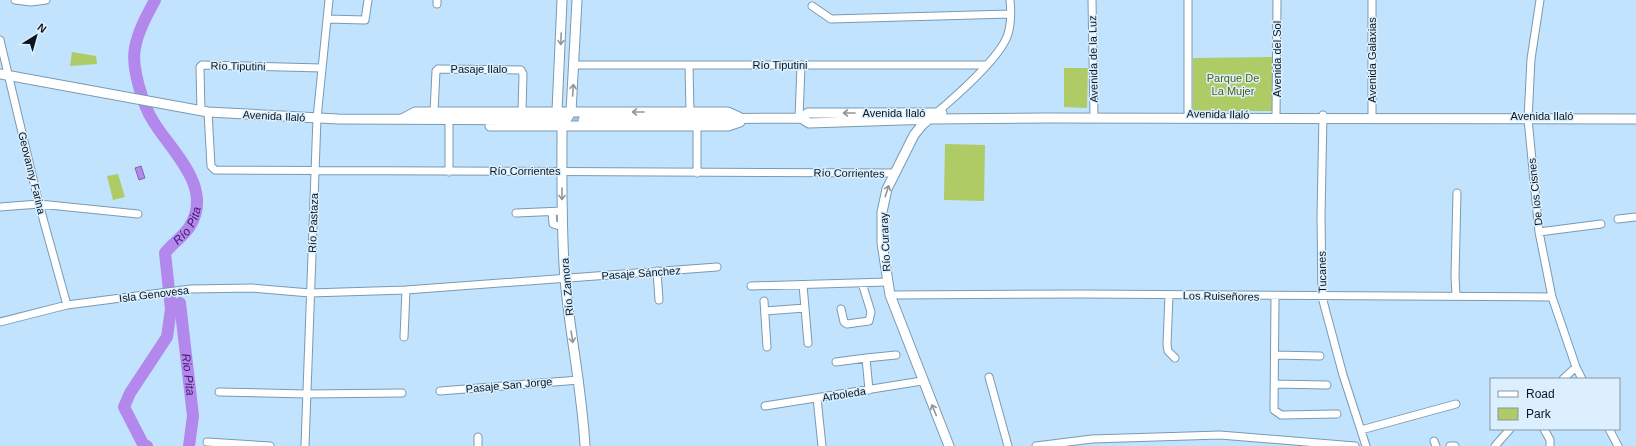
<svg xmlns="http://www.w3.org/2000/svg" width="1636" height="446" font-family="Helvetica,sans-serif">
	<style>
		.green { fill: #aecb65 }
		.water { fill: #b388ec; stroke: #8066ae }
		.lines { fill: none; stroke-linecap: round; stroke-linejoin: round }
		.river { stroke: #b388ec; stroke-width: 12 }
		.secondary-tunnel { stroke: #a6c4dd; stroke-width: 9; stroke-dasharray: 9 4.5; stroke-linecap: butt }
		.street-casing { stroke: #7a9ab2; stroke-width: 9 }
		.secondary-casing { stroke: #7a9ab2; stroke-width: 11 }
		.street { stroke: #fff; stroke-width: 7 }
		.secondary { stroke: #fff; stroke-width: 9 }
		.oneway { stroke: #91969a }
		.labels { text-anchor: middle; dominant-baseline: central; stroke-width: 3; stroke-linejoin: round; paint-order: stroke }
		.street-label { font-size: 11px; fill: #0a161f; stroke: #dbefff }
		.park-label { font-size: 11px; fill: #4d600a; stroke: #dbefff }
		.water-label { font-size: 12px; font-style: italic; fill: #45176f; stroke: #dbefff }
	</style>
	<rect width="100%" height="100%" fill="#c2e3fe"/>
	<path class="green" d="M72,52L96,56L97,64L70,66Z
		M1273,57V111H1193V58Z
		M1064,68H1088L1087,108L1064,107Z
		M945,144L985,145L984,201L944,200Z
		M118,174L125,197L113,200L107,176Z"/>
	<path class="water" d="M141,166L145,178L139,180L135,168Z"/>
	<g class="lines">
		<g class="river">
			<path id="s1" d="M180,303L193,416L189,446"/>
			<path id="s2" d="M147,446L143,444L124,407L130,393L167,337L171,309L165,253C172,244 185,235 190,226C214,187 171,151 153,121C143,105 131,67 135,48C138,31 147,15 155,0"/>
		</g>
		<path class="secondary-tunnel" d="M560,120H583"/>
		<defs>
			<path id="street" d="M15,0L31,2L46,0
				M1092,0L1094,118
				M1188,0V118
				M1540,0L1531,59L1528,119L1539,232L1552,297L1576,367L1582,379
				M437,4V0
				M812,6L831,19L1010,14
				M327,19L365,20L368,0
				M0,40L39,204L67,305
				M574,65H986
				M689,65L690,112
				M201,111L200,67L202,65L322,68
				M208,112L211,166L215,170L894,173
				M434,112L436,71L438,69L521,70L523,74L522,112
				M935,114C954,98 1001,57 1008,34C1011,24 1011,10 1010,0
				M1323,115L1321,216L1322,297L1343,375L1366,446
				M1276,118L1277,0
				M799,119L801,65
				M1372,119V0
				M449,125V172
				M697,173V126
				M0,207L39,204L138,214
				M552,212L553,224L563,227
				M516,213L563,211
				M1618,219L1636,217
				M1539,232L1601,224
				M657,271L659,300
				M803,285L808,343
				M751,286L887,282
				M890,295L1082,294L1552,297
				M1169,295L1167,344L1168,351L1175,358
				M1456,295L1455,277L1457,193
				M1275,297L1274,410L1281,415L1337,414
				M764,301L767,347
				M841,309L844,322L847,324L869,321L871,312L862,283
				M765,311L805,308
				M0,322L67,305L191,289L252,288L310,293L406,290L717,267
				M404,337L406,290
				M1275,355L1320,356
				M866,358L896,355
				M836,362L866,358L869,390
				M989,377L1008,446
				M1563,379L1576,367
				M1274,384L1327,385
				M440,391L579,380
				M219,392L306,394L402,393
				M817,398L822,446
				M765,406L922,381
				M1544,429L1550,440V446
				M1609,429L1618,446
				M1361,430L1456,404
				M478,437V446
				M1434,441L1436,446
				M207,442L270,446
				M305,446L317,118L329,0
				M1036,446L1092,439L1220,435L1355,446
				M1450,446H1455
				M1495,446L1510,429"/>
			<path id="secondary" d="M562,0L557,111L562,127C562,177 561,229 565,279C570,335 582,390 585,446
				M0,74L208,112L338,119L552,120
				M801,118L808,113H942
				M402,119L415,112H728L739,117
				M929,119L922,125L914,135L887,189L882,212V243L890,295L949,446
				M583,120L801,118L809,123L933,119L1047,118L1636,119
				M490,126H728L740,122
				M562,127L571,112L577,0"/>
		</defs>
		<use href="#street" class="street-casing"/>
		<use href="#secondary" class="secondary-casing"/>
		<use href="#street" class="street"/>
		<use href="#secondary" class="secondary"/>
	</g>
	<defs><path id="oneway-shaft" d="M-6 0H5M1.5-3L5.5 0L1.5 3" fill="none" stroke-width="1.6" stroke-linecap="round" stroke-linejoin="round"/></defs>
	<g class="oneway">
		<use href="#oneway-shaft" transform="translate(561 39) rotate(92)"/>
		<use href="#oneway-shaft" transform="translate(573 90) rotate(-86)"/>
		<use href="#oneway-shaft" transform="translate(638 112) rotate(180)"/>
		<use href="#oneway-shaft" transform="translate(849 113) rotate(-180)"/>
		<use href="#oneway-shaft" transform="translate(887 191) rotate(-72)"/>
		<use href="#oneway-shaft" transform="translate(562 194) rotate(90)"/>
		<use href="#oneway-shaft" transform="translate(572 337) rotate(81)"/>
		<use href="#oneway-shaft" transform="translate(934 410) rotate(-112)"/>
	</g>
	<g class="labels">
		<g class="street-label">
			<text transform="translate(1093 59) rotate(-91)">Avenida de la Luz</text>
			<text transform="translate(1277 59) rotate(-90)">Avenida del Sol</text>
			<text transform="translate(1372 60) rotate(-90)">Avenida Galaxias</text>
			<text x="780" y="65">Río Tiputini</text>
			<text transform="translate(238 66) rotate(1)">Río Tiputini</text>
			<text x="479" y="69">Pasaje Ilalo</text>
			<text x="894" y="113">Avenida Ilaló</text>
			<text transform="translate(1218 114) rotate(1)">Avenida Ilaló</text>
			<text transform="translate(274 116) rotate(3)">Avenida Ilaló</text>
			<text x="1542" y="116">Avenida Ilaló</text>
			<text x="525" y="171">Río Corrientes</text>
			<text transform="translate(32 173) rotate(76)">Geovanny Farina</text>
			<text transform="translate(849 173) rotate(1)">Río Corrientes</text>
			<text transform="translate(1535 192) rotate(-96)">De los Cisnes</text>
			<text transform="translate(313 223) rotate(-88)">Río Pastaza</text>
			<text transform="translate(885 242) rotate(-93)">Río Curaray</text>
			<text transform="translate(1322 272) rotate(-91)">Tucanes</text>
			<text transform="translate(641 273) rotate(-4)">Pasaje Sánchez</text>
			<text transform="translate(567 287) rotate(-95)">Río Zamora</text>
			<text transform="translate(154 294) rotate(-7)">Isla Genovesa</text>
			<text transform="translate(1221 296) rotate(1)">Los Ruiseñores</text>
			<text transform="translate(509 385) rotate(-5)">Pasaje San Jorge</text>
			<text transform="translate(844 394) rotate(-9)">Arboleda</text>
		</g>
		<g class="park-label">
			<text x="1233" y="78">Parque De<tspan x="1233" dy="13">La Mujer</tspan></text>
		</g>
		<g class="water-label">
			<text stroke="none"><textPath href="#s2" startOffset="249">Río Pita</textPath></text>
			<text stroke="none"><textPath href="#s1" startOffset="72">Rio Pita</textPath></text>
		</g>
	</g>
	<rect x="1490" y="378" width="130" height="52" fill="#dbefff" stroke="#8798a5"/>
	<rect x="1498" y="391" width="20" height="6" fill="#ffffff" stroke="#8798a5"/>
	<text x="1526" y="398" font-size="12" fill="#0a161f">Road</text>
	<rect x="1498" y="408" width="20" height="12" fill="#aecb65" stroke="#8798a5"/>
	<text x="1526" y="418" font-size="12" fill="#0a161f">Park</text>
	<g transform="translate(36 36) rotate(37)" stroke="#dbefff" stroke-width="3" paint-order="stroke">
	<path d="M0-3L7 15L0 10L-7 15Z" fill="#0a161f"/>
	<text y="-6" font-size="11" font-weight="bold" text-anchor="middle" fill="#0a161f">N</text>
	</g>
</svg>
